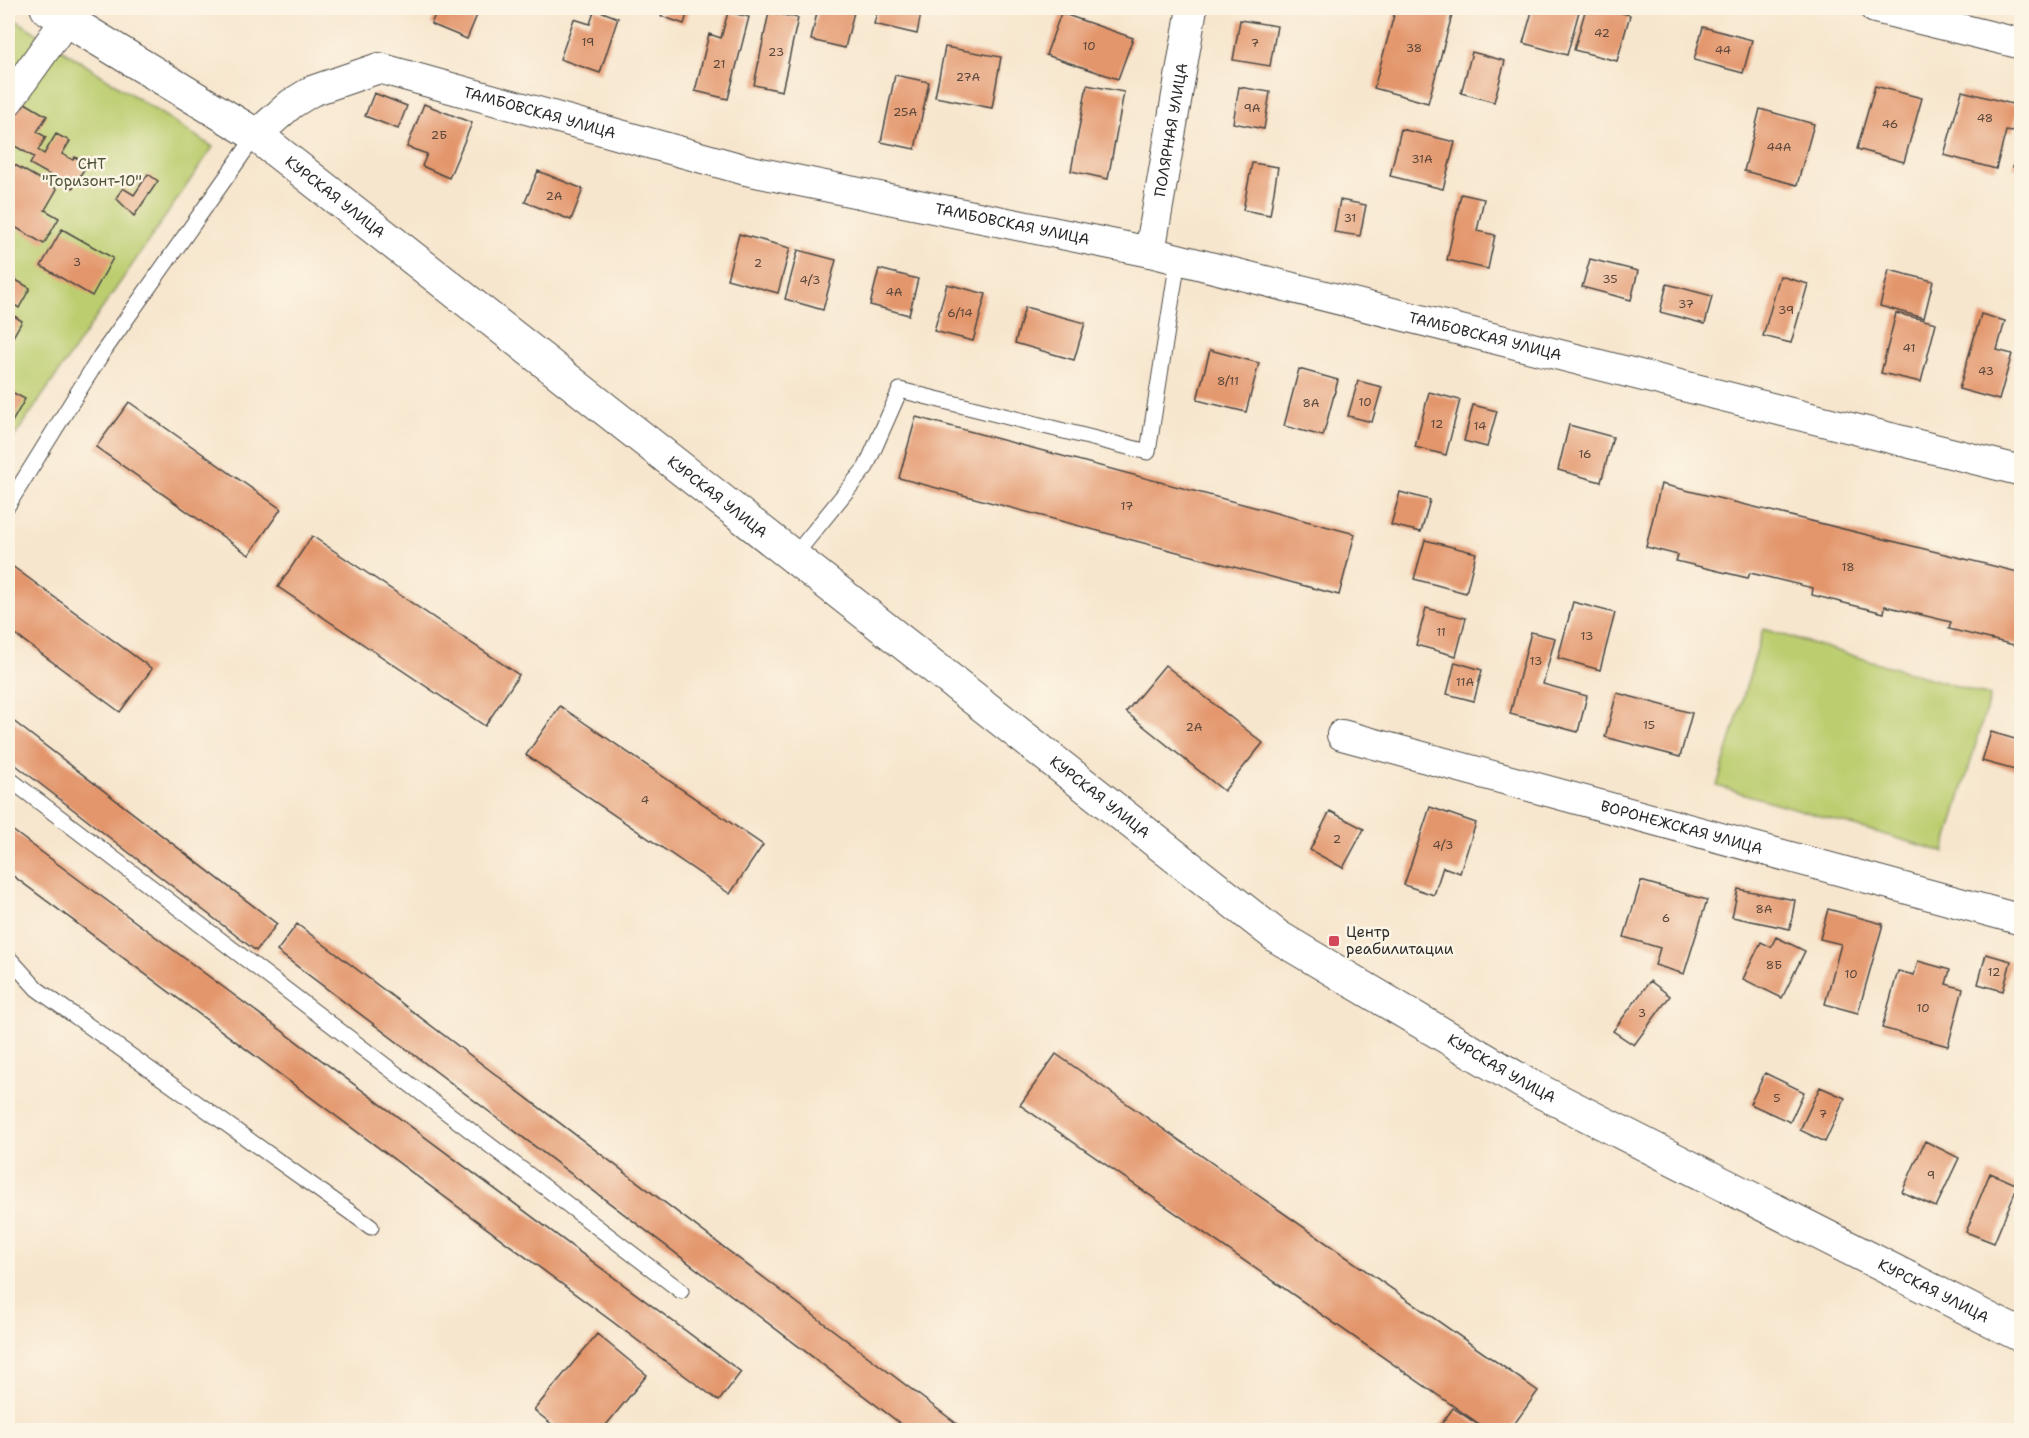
<svg xmlns="http://www.w3.org/2000/svg" width="2029" height="1438" font-family="'Shantell Sans',sans-serif">
	<style>
		.green { fill: #bccd6f; stroke: #747c4d; stroke-width: 1.5 }
		.building { fill: #e3966c }
		.lines { fill: none; stroke-linecap: round; stroke-linejoin: round }
		.lane-casing { stroke: #4a4743; stroke-width: 17 }
		.street-casing { stroke: #4a4743; stroke-width: 32 }
		.secondary-casing { stroke: #4a4743; stroke-width: 35 }
		.lane { stroke: #fff; stroke-width: 15 }
		.street { stroke: #fff; stroke-width: 30 }
		.secondary { stroke: #fff; stroke-width: 33 }
		.poi-dot { fill: #d1495b; stroke: #fcf5e5; stroke-width: 2 }
		.labels { text-anchor: middle; dominant-baseline: central; stroke-width: 5; stroke-linejoin: round; paint-order: stroke }
		.number-label { font-size: 12px; fill: #59463b }
		.street-label { font-size: 15px; fill: #2b2b2b; stroke: #fcf5e5 }
		.park-label { font-size: 15px; fill: #4f543c; stroke: #fcf5e5 }
		.poi-label { font-size: 15px; fill: #2b2b2b; stroke: #fcf5e5; text-anchor: start }
	</style>
	<rect width="100%" height="100%" fill="#fcf5e5"/>
	<filter id="ink" filterUnits="userSpaceOnUse"><feTurbulence type="fractalNoise" baseFrequency=".0167" numOctaves="2"/><feDisplacementMap in="SourceGraphic" scale="12" xChannelSelector="R" yChannelSelector="G"/><feConvolveMatrix kernelMatrix="1 2 1 2 8 2 1 2 1" color-interpolation-filters="sRGB"/></filter>
	<filter id="wash" filterUnits="userSpaceOnUse"><feTurbulence type="fractalNoise" baseFrequency=".008" numOctaves="4" result="noise"/><feDisplacementMap in="SourceGraphic" scale="24" xChannelSelector="R" yChannelSelector="G"/><feGaussianBlur stdDeviation="1.35" result="paint"/><feColorMatrix in="noise" values="0 0 0 0 0 0 0 0 0 0 0 0 0 0 0 0 0 1.4 0 .05"/><feComposite in="paint" operator="in"/></filter>
	<g filter="url(#wash)">
		<rect width="100%" height="100%" fill="#f7e6ce"/>
		<path class="green" d="M8,15L213,147L8,446Z
			M1763,629L1990,696L1944,852L1717,786Z"/>
		<g id="blocks">
			<path class="building" d="M438,8H480L467,39L431,24Z
				M664,8H689L684,24L661,16Z
				M818,8H855L845,48L811,40Z
				M878,8H922L917,34L874,24Z
				M1396,8H1454L1428,103L1374,88Z
				M1533,8H1580L1567,55L1523,43Z
				M1586,8H1602L1630,15L1617,61L1574,50Z
				M595,9L618,18L600,73L560,59L574,19L590,24Z
				M728,12L749,17L728,99L695,91L709,34L721,38Z
				M769,12L798,18L782,91L754,85Z
				M1061,13L1133,38L1118,79L1046,55Z
				M1240,20L1277,26L1270,66L1233,60Z
				M1703,27L1752,40L1743,73L1694,60Z
				M945,47L1001,57L992,108L935,97Z
				M1472,52L1505,61L1494,102L1461,93Z
				M895,75L929,82L915,149L881,142Z
				M1087,85L1124,92L1108,179L1071,171Z
				M1875,86L1922,98L1904,162L1857,149Z
				M1239,87L1270,92L1264,129L1233,123Z
				M1962,91L2020,106L2012,132L2006,131L1996,169L1944,155Z
				M374,93L407,106L398,129L365,116Z
				M20,100L47,116L37,132L46,137L38,150L44,154L56,134L70,141L62,154L73,160L75,157L87,164L73,188L30,164L34,157L8,142V122Z
				M424,104L472,123L449,178L422,166L427,154L407,147Z
				M1760,109L1814,124L1797,185L1744,171Z
				M1401,129L1455,142L1443,189L1390,176Z
				M2022,139V170L2013,167Z
				M8,161L57,189L45,210L59,218L44,244L8,223Z
				M1252,163L1278,167L1270,215L1243,210Z
				M538,171L583,189L571,220L525,202Z
				M148,174L158,181L134,216L116,198L123,188L134,195Z
				M1461,194L1484,199L1477,231L1495,235L1488,269L1447,260Z
				M1340,200L1366,205L1360,236L1334,232Z
				M62,229L113,258L92,296L41,266Z
				M739,234L790,248L778,293L727,279Z
				M798,250L836,260L823,310L785,299Z
				M1590,259L1638,271L1631,300L1582,287Z
				M879,269L918,279L909,315L870,305Z
				M1889,270L1933,281L1924,318L1880,306Z
				M1780,276L1808,284L1791,343L1763,336Z
				M14,279L30,288L19,308L8,301V291Z
				M947,284L986,294L973,341L934,331Z
				M1667,284L1712,296L1705,324L1660,312Z
				M1025,307L1085,323L1074,360L1015,343Z
				M8,312L22,321L10,342L8,340Z
				M1896,313L1936,323L1921,382L1881,373Z
				M1981,314L2005,321L1997,350L2012,354L1999,400L1959,389Z
				M1210,350L1259,363L1246,412L1197,400Z
				M1299,369L1338,380L1323,436L1284,426Z
				M1358,381L1382,387L1372,422L1348,416Z
				M8,390L25,399L8,429Z
				M1429,392L1460,400L1446,455L1415,447Z
				M129,402L281,509L249,555L96,447Z
				M1473,405L1497,411L1487,447L1464,441Z
				M916,417L1355,534L1339,595L899,478Z
				M1569,425L1613,437L1601,482L1558,470Z
				M1661,484L2022,573V647L1949,629L1951,622L1885,606L1884,613L1812,595L1813,588L1750,573L1748,578L1676,561L1678,555L1646,547Z
				M1400,492L1430,500L1421,532L1391,525Z
				M312,536L519,675L485,726L278,587Z
				M1425,540L1476,553L1466,593L1414,579Z
				M8,563L152,669L120,712L8,629Z
				M1573,602L1615,613L1600,670L1558,658Z
				M1426,608L1466,618L1456,656L1416,645Z
				M1531,632L1555,638L1543,684L1587,696L1578,732L1510,714Z
				M1455,662L1482,670L1474,701L1447,694Z
				M1165,665L1263,743L1224,791L1126,712Z
				M1617,693L1692,713L1680,757L1605,737Z
				M560,706L763,845L730,894L526,755Z
				M8,717L277,924L256,951L8,759Z
				M1991,732L2022,741V772L1982,761Z
				M1430,807L1476,823L1460,873L1443,867L1434,895L1404,885Z
				M1330,811L1364,829L1343,868L1310,850Z
				M8,827L741,1372L719,1401L8,872Z
				M1641,881L1707,900L1684,974L1655,965L1660,948L1624,937Z
				M1738,889L1795,900L1790,929L1732,917Z
				M1828,909L1883,924L1858,1013L1825,1004L1841,944L1820,939Z
				M297,924L965,1430H909L277,951Z
				M1776,937L1805,951L1782,998L1743,979L1761,942L1771,947Z
				M1986,954L2011,961L2003,991L1978,984Z
				M1918,961L1950,970L1946,984L1963,989L1948,1046L1882,1028L1898,971L1914,975Z
				M1650,981L1670,996L1634,1045L1613,1031Z
				M1056,1054L1538,1391L1510,1430H1488L1020,1105Z
				M1765,1073L1804,1092L1790,1122L1750,1104Z
				M1820,1087L1845,1098L1825,1142L1800,1130Z
				M1925,1141L1959,1158L1936,1207L1902,1192Z
				M1990,1173L2018,1185L1994,1243L1966,1232Z
				M597,1334L647,1375L602,1430H559L534,1410Z
				M1453,1408L1486,1430H1437Z"/>
		</g>
	</g>
	<g filter="url(#ink)">
		<use href="#blocks" fill-opacity="0" stroke="#4a4743" stroke-width="1.5"/>
		<g class="lines">
			<defs>
				<path id="lane" d="M8,505L101,355L256,135
					M794,556L866,467L900,390L1148,452L1178,259
					M8,778L681,1291
					M8,957L37,989L371,1227"/>
				<g id="street">
					<path d="M1875,8L2022,44"/>
					<path d="M8,101L66,20"/>
					<path id="s1" d="M256,135L291,104L312,91L379,68L746,170L1150,252L2022,471"/>
					<path id="s2" d="M1150,252L1192,8"/>
					<path id="s3" d="M1342,735L2022,920"/>
				</g>
				<g id="secondary">
					<path id="s4" d="M47,8L256,135L1278,937L1528,1085L2022,1336"/>
				</g>
			</defs>
			<use href="#lane" class="lane-casing"/>
			<use href="#street" class="street-casing"/>
			<use href="#secondary" class="secondary-casing"/>
			<use href="#lane" class="lane"/>
			<use href="#street" class="street"/>
			<use href="#secondary" class="secondary"/>
		</g>
	</g>
	<rect class="poi-dot" x="1328" y="935" width="12" height="12" rx="3"/>
	<g class="labels">
		<g class="number-label">
			<text x="1602" y="33">42</text>
			<text x="588" y="42">19</text>
			<text x="1255" y="43">7</text>
			<text x="1089" y="46">10</text>
			<text x="1414" y="48">38</text>
			<text x="1723" y="50">44</text>
			<text x="776" y="52">23</text>
			<text x="719" y="64">21</text>
			<text x="968" y="77">27А</text>
			<text x="1252" y="108">9А</text>
			<text x="905" y="112">25А</text>
			<text x="1985" y="118">48</text>
			<text x="1890" y="124">46</text>
			<text x="439" y="135">2Б</text>
			<text x="1779" y="147">44А</text>
			<text x="1422" y="159">31А</text>
			<text x="554" y="196">2А</text>
			<text x="1350" y="218">31</text>
			<text x="77" y="262">3</text>
			<text x="758" y="263">2</text>
			<text x="1610" y="279">35</text>
			<text x="810" y="280">4/3</text>
			<text x="894" y="292">4А</text>
			<text x="1686" y="304">37</text>
			<text x="1786" y="310">39</text>
			<text x="960" y="313">6/14</text>
			<text x="1909" y="348">41</text>
			<text x="1986" y="371">43</text>
			<text x="1228" y="381">8/11</text>
			<text x="1365" y="402">10</text>
			<text x="1311" y="403">8А</text>
			<text x="1437" y="424">12</text>
			<text x="1480" y="426">14</text>
			<text x="1585" y="454">16</text>
			<text x="1127" y="506">17</text>
			<text x="1848" y="567">18</text>
			<text x="1441" y="632">11</text>
			<text x="1587" y="636">13</text>
			<text x="1536" y="661">13</text>
			<text x="1465" y="682">11А</text>
			<text x="1649" y="725">15</text>
			<text x="1194" y="727">2А</text>
			<text x="645" y="800">4</text>
			<text x="1337" y="839">2</text>
			<text x="1443" y="845">4/3</text>
			<text x="1764" y="909">8А</text>
			<text x="1666" y="918">6</text>
			<text x="1774" y="965">8Б</text>
			<text x="1994" y="972">12</text>
			<text x="1851" y="974">10</text>
			<text x="1923" y="1008">10</text>
			<text x="1642" y="1013">3</text>
			<text x="1777" y="1098">5</text>
			<text x="1823" y="1114">7</text>
			<text x="1931" y="1175">9</text>
		</g>
		<g class="street-label">
			<text stroke="none"><textPath href="#s1" startOffset="309">ТАМБОВСКАЯ УЛИЦА</textPath></text>
			<text stroke="none"><textPath href="#s2" startOffset="124">ПОЛЯРНАЯ УЛИЦА</textPath></text>
			<text stroke="none"><textPath href="#s4" startOffset="345">КУРСКАЯ УЛИЦА</textPath></text>
			<text stroke="none"><textPath href="#s1" startOffset="795">ТАМБОВСКАЯ УЛИЦА</textPath></text>
			<text stroke="none"><textPath href="#s1" startOffset="1281">ТАМБОВСКАЯ УЛИЦА</textPath></text>
			<text stroke="none"><textPath href="#s4" startOffset="831">КУРСКАЯ УЛИЦА</textPath></text>
			<text stroke="none"><textPath href="#s4" startOffset="1317">КУРСКАЯ УЛИЦА</textPath></text>
			<text stroke="none"><textPath href="#s3" startOffset="352">ВОРОНЕЖСКАЯ УЛИЦА</textPath></text>
			<text stroke="none"><textPath href="#s4" startOffset="1803">КУРСКАЯ УЛИЦА</textPath></text>
			<text stroke="none"><textPath href="#s4" startOffset="2289">КУРСКАЯ УЛИЦА</textPath></text>
		</g>
		<g class="park-label">
			<text x="92" y="164">СНТ<tspan x="92" dy="17">"Горизонт-10"</tspan></text>
		</g>
		<g class="poi-label">
			<text x="1346" y="932">Центр<tspan x="1346" dy="17">реабилитации</tspan></text>
		</g>
	</g>
	<rect width="2029" height="1438" fill="none" stroke="#fcf5e5" stroke-width="30"/>
</svg>
